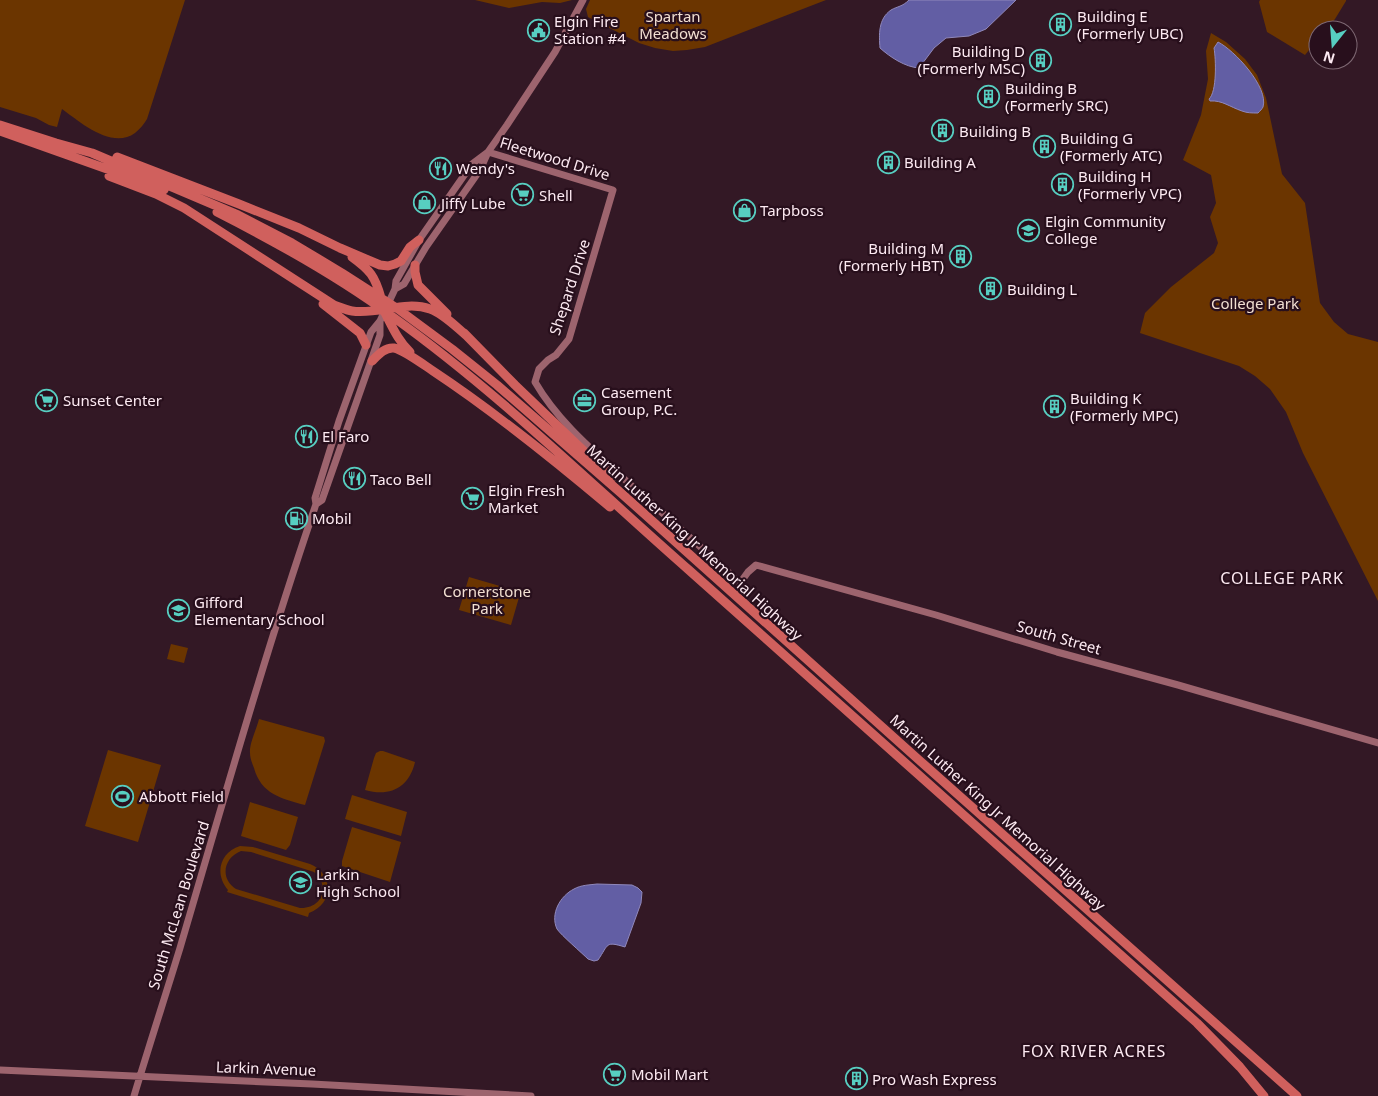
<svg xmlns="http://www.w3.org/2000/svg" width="1378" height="1096" font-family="'Noto Sans',sans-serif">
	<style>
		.green { fill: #6b3500; fill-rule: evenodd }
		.water { fill: #625ea4; stroke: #9088bb }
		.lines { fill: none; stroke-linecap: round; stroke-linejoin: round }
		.secondary { stroke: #9d646e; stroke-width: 7 }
		.highway { stroke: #d0605d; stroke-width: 9 }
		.labels { text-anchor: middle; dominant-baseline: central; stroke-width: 4.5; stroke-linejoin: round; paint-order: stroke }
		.park-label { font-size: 15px; fill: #f2dfd2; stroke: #280f1c }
		.poi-label { font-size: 15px; fill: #fdeaf2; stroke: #280f1c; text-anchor: start }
		.street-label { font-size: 15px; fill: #fdeaf2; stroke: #280f1c }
		.neighbourhood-label { font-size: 16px; letter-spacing: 1px; fill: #fdeaf2; stroke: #280f1c }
	</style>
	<rect width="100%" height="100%" fill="#331825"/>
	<path class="green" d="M0,0H185L147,119C144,124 140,129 135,133C112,150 80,122 62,109L57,127L49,125L36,118L0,107Z
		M475,0H572L560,3L542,2L509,8Z
		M590,0H826L705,47L687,50L673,51L655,48L639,43L588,17L586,9Z
		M1260,0H1346V1L1335,19L1326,30H1318V39L1305,55L1267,32L1259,2Z
		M1211,33L1226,42L1245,59L1257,75L1266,98L1282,174L1305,203L1320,303L1334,322L1348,334L1378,342V601L1303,453L1286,412L1270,389L1255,376L1239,366L1140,333L1145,313L1171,287L1214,253L1218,243L1210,217L1216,203L1211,175L1183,160L1201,115L1208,79L1206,51Z
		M469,577L517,591L520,594L511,625L459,610Z
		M171,644L188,648L184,663L167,659Z
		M259,719L324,737L325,741L305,805C282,799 261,794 254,768C252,763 250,758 250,753C249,744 257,728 259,719Z
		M108,750L161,765L138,842L85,826Z
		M380,751H383L415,762C409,788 390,797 365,790L374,758L376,753Z
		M352,795L407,812L401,836L345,819Z
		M250,802L298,817L290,845L286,850L241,836Z
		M352,827L401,842L390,882L342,866V861Z
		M240,846L253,847L310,864C334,874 334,904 309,913L308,917L227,892L228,890C214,874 220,852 240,846ZM241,851L251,852L314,872C331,886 322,909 300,908L236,889C220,879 223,858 241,851Z"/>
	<path class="water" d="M909,0H1016L986,29L969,36L946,38L934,48L919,68C905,67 890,57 880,48C879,35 878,19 891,10C898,6 902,7 909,0Z
		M1218,42C1234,50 1269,87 1263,107C1262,109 1260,111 1258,113C1252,113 1247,113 1242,111C1230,107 1222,100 1210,101L1209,99C1217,92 1216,59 1214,48Z
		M597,884L632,885L638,888L642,892L641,903L625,947C605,941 609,944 598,960L594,961L588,959C582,953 561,935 557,929C550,914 560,896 574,889C581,885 589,885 597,884Z"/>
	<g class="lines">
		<path class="secondary" d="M488,152L613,190L569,339L556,355L548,360L539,369L535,382C557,420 591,449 623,478C662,513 702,547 740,583L748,572L756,565L936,615L1057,652L1178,685L1378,743
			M395,289L404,284L426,247L480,170L488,152L507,125L555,52L583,0
			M316,504L322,500L380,335V321
			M0,1070L312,1084L531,1096
			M134,1096C149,1046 165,997 180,948C223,802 264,657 313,513L316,504L315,498L339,421L371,332L380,321L395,289L396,281L419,240L472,164L488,152"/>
		<path class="highway" d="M0,125L56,143L92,153L238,215L292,243L342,273L398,309L452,349L497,385L621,493L919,760L1297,1096
			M0,131L138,180L164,190
			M117,157L239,204L299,228L340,248L380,265L388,266L395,264L401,261L410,247L419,240
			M109,176L156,194L184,208L334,305C340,307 346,310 352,311C378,315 405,300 430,309C444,314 456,327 467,336
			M217,212C278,243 338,276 393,317C499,393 592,485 690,571C859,722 1028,872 1197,1023L1240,1067L1264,1096
			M352,257C370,270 375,276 381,298
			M415,265V272L418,285L447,314
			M323,304L360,333L366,345
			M384,311C392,326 398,341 410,352
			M464,333L515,385L612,478
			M372,361C378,355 385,347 394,348C404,350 424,365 433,371C495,412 553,459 610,507"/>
	</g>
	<defs>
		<symbol id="building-ring" viewBox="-11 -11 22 22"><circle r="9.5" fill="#280f1c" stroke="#57cec1" stroke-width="1.5"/><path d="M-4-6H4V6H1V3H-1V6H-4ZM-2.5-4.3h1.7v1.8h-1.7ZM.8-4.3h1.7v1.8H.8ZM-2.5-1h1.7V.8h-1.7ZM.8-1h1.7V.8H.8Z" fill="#57cec1"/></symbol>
		<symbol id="civic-ring" viewBox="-11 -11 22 22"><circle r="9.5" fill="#280f1c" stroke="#57cec1" stroke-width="1.5"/><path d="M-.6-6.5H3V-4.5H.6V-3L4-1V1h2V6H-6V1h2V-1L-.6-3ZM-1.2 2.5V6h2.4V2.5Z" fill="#57cec1"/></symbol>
		<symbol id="restaurant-ring" viewBox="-11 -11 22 22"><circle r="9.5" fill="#280f1c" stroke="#57cec1" stroke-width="1.5"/><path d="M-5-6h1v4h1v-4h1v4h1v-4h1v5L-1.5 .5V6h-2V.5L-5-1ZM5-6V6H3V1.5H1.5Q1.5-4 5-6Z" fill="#57cec1"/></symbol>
		<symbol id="supermarket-ring" viewBox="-11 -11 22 22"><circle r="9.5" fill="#280f1c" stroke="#57cec1" stroke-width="1.5"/><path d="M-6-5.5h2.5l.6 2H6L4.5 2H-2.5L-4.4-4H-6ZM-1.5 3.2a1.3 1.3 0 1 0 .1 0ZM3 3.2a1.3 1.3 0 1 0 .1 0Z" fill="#57cec1"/></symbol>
		<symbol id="shop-ring" viewBox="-11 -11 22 22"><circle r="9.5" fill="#280f1c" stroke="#57cec1" stroke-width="1.5"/><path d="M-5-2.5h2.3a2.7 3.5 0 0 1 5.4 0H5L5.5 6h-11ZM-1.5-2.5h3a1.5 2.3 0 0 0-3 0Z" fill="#57cec1"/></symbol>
		<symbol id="university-ring" viewBox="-11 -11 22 22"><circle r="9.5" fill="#280f1c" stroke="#57cec1" stroke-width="1.5"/><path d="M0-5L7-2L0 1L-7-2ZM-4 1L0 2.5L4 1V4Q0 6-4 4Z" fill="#57cec1"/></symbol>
		<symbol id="office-ring" viewBox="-11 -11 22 22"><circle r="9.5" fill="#280f1c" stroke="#57cec1" stroke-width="1.5"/><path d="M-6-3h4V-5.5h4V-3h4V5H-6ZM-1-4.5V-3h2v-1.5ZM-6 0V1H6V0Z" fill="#57cec1"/></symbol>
		<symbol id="fuel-ring" viewBox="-11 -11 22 22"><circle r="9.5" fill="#280f1c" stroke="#57cec1" stroke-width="1.5"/><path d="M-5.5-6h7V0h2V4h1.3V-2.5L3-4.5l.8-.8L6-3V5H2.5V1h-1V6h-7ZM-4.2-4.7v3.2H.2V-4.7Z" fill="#57cec1"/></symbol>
		<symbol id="school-ring" viewBox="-11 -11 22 22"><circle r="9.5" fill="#280f1c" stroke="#57cec1" stroke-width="1.5"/><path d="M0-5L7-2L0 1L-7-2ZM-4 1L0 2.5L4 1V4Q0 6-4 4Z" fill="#57cec1"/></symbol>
		<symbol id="stadium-ring" viewBox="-11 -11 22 22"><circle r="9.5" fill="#280f1c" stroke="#57cec1" stroke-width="1.5"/><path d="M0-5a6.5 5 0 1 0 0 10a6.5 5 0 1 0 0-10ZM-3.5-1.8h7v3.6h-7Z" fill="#57cec1"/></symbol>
	</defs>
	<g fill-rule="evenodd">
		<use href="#building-ring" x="1048" y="12" width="25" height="25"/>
		<use href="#civic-ring" x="526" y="18" width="25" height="25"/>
		<use href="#building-ring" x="1028" y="48" width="25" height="25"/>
		<use href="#building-ring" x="976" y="84" width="25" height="25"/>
		<use href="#building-ring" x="930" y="118" width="25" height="25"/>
		<use href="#building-ring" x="1032" y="134" width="25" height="25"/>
		<use href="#building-ring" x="876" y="150" width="25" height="25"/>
		<use href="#restaurant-ring" x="428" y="156" width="25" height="25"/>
		<use href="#building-ring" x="1050" y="172" width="25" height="25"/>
		<use href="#supermarket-ring" x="510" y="182" width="25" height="25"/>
		<use href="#shop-ring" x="412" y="190" width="25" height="25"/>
		<use href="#shop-ring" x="732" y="198" width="25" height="25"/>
		<use href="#university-ring" x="1016" y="218" width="25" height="25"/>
		<use href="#building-ring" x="948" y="244" width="25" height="25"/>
		<use href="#building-ring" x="978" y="276" width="25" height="25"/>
		<use href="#supermarket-ring" x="34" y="388" width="25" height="25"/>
		<use href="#office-ring" x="572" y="388" width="25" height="25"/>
		<use href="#building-ring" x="1042" y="394" width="25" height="25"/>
		<use href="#restaurant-ring" x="294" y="424" width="25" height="25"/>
		<use href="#restaurant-ring" x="342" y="466" width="25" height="25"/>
		<use href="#supermarket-ring" x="460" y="486" width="25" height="25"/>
		<use href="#fuel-ring" x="284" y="506" width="25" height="25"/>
		<use href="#school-ring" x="166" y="598" width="25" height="25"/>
		<use href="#stadium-ring" x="110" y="784" width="25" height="25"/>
		<use href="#school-ring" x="288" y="870" width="25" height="25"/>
		<use href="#supermarket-ring" x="602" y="1062" width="25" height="25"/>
		<use href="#building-ring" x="844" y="1066" width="25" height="25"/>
	</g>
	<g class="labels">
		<g class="park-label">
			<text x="673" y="16">Spartan<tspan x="673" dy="17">Meadows</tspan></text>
			<text x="1255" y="303">College Park</text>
			<text x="487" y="591">Cornerstone<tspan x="487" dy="17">Park</tspan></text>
		</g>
		<g class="poi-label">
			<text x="1077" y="16">Building E<tspan x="1077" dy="17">(Formerly UBC)</tspan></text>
			<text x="554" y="21">Elgin Fire<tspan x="554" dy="17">Station #4</tspan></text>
			<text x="1025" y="51" text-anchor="end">Building D<tspan x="1025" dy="17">(Formerly MSC)</tspan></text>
			<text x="1005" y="88">Building B<tspan x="1005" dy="17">(Formerly SRC)</tspan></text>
			<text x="959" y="131">Building B</text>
			<text x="1060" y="138">Building G<tspan x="1060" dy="17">(Formerly ATC)</tspan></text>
			<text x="904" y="162">Building A</text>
			<text x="456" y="168">Wendy's</text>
			<text x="1078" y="176">Building H<tspan x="1078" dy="17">(Formerly VPC)</tspan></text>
			<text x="539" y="195">Shell</text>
			<text x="441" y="203">Jiffy Lube</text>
			<text x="760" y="210">Tarpboss</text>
			<text x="1045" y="221">Elgin Community<tspan x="1045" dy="17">College</tspan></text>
			<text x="944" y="248" text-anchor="end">Building M<tspan x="944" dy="17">(Formerly HBT)</tspan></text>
			<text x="1007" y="289">Building L</text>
			<text x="601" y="392">Casement<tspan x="601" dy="17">Group, P.C.</tspan></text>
			<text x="1070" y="398">Building K<tspan x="1070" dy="17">(Formerly MPC)</tspan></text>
			<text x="63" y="400">Sunset Center</text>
			<text x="322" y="436">El Faro</text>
			<text x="370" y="479">Taco Bell</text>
			<text x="488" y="490">Elgin Fresh<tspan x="488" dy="17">Market</tspan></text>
			<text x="312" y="518">Mobil</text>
			<text x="194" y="602">Gifford<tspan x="194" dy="17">Elementary School</tspan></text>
			<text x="139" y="796">Abbott Field</text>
			<text x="316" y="874">Larkin<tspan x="316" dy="17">High School</tspan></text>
			<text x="631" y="1074">Mobil Mart</text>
			<text x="872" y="1079">Pro Wash Express</text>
		</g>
		<g class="street-label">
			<text transform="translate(555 158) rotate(17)">Fleetwood Drive</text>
			<text transform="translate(569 287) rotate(-72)">Shepard Drive</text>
			<text transform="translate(695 542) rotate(42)">Martin Luther King Jr Memorial Highway</text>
			<text transform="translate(1059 637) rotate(16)">South Street</text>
			<text transform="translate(998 812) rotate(42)">Martin Luther King Jr Memorial Highway</text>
			<text transform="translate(178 905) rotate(-73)">South McLean Boulevard</text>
			<text transform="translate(266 1068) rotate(2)">Larkin Avenue</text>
		</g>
		<g class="neighbourhood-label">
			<text x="1282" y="578">COLLEGE PARK</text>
			<text x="1094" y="1051">FOX RIVER ACRES</text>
		</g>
	</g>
	<g transform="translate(1333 45) rotate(197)"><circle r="24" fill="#280f1c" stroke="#7d6772"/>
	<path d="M0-4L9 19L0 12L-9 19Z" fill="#57cec1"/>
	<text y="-8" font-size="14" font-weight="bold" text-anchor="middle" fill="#fdeaf2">N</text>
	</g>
</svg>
